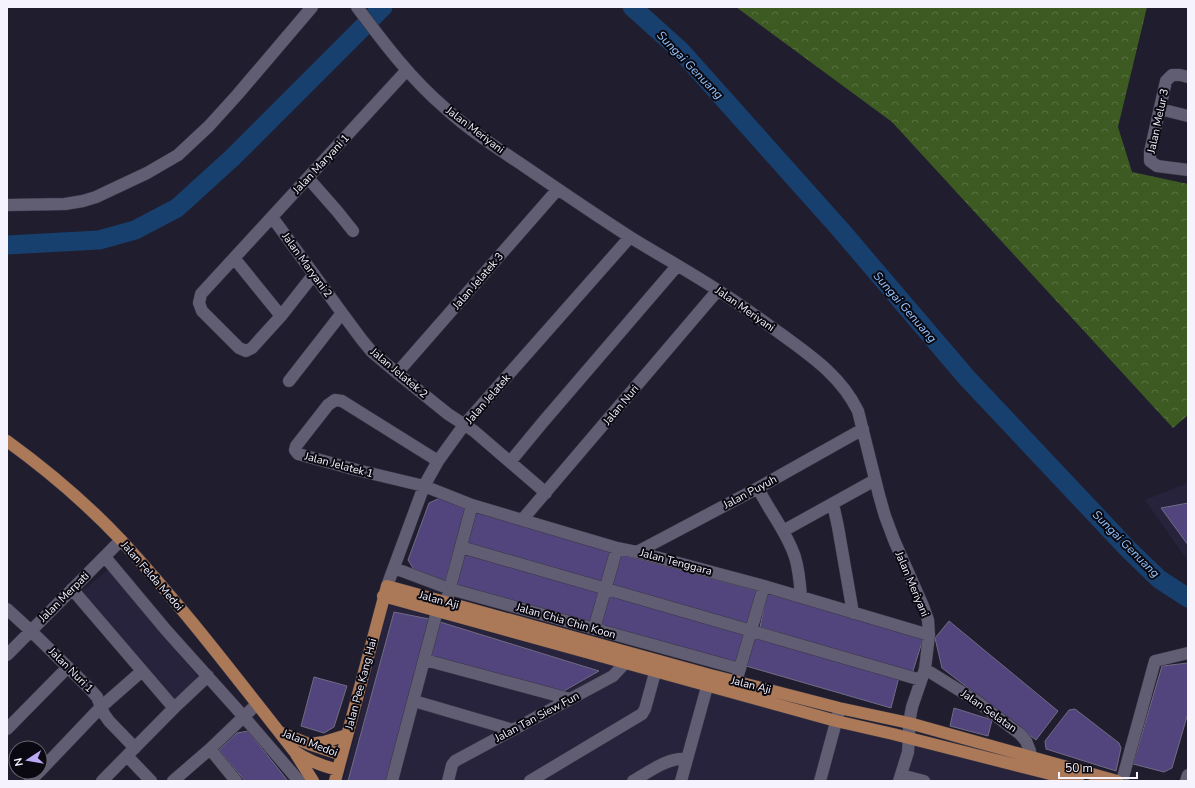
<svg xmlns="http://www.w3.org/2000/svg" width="1195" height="788" font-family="'Nunito Sans',sans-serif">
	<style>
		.built { fill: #28233c }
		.forest { fill: url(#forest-crowns) }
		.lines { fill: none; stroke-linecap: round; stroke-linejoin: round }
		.river { stroke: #18406e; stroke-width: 19 }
		.building { fill: #52457d; stroke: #706c82 }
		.minor-casing { stroke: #393644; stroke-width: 13 }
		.major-casing { stroke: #393644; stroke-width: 13 }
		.minor { stroke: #615d73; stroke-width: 12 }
		.major { stroke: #ab7958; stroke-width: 12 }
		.labels { text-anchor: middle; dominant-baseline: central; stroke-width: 4; stroke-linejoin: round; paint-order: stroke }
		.street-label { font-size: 11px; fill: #f5f3fe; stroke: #0a0810 }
		.water-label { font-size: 12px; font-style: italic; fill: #94c4fd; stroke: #0a0810 }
	</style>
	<defs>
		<pattern id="forest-crowns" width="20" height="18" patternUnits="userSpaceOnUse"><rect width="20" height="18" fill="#3c5a21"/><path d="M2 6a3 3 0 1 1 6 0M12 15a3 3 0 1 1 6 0" fill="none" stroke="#597242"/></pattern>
	</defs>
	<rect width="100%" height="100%" fill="#201d2f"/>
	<path class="built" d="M1188,483V561L1145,500Z
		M109,569L199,678L172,700L82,591Z
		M389,605L640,673L1051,781H343Z"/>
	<path class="forest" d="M736,7H1147L1118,127L1132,172L1188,184V415L1173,428L892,122Z"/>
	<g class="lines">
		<path class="river" d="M632,7L681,51L839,228L967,378L1128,549L1159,579L1188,598
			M7,245L99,240L135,230L177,208L232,158L383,7"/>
	</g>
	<path class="building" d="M440,498L466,509L445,582L416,573L408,560L429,503Z
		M1188,503V545L1161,508Z
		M476,511L613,550L603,584L466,546Z
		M465,551L602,591L591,623L455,585Z
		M620,554L759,591L750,625L612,586Z
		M609,593L749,631L739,664L599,626Z
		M767,593L923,639L912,674L760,627Z
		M394,612L429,619L388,781H348Z
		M949,621L1058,711L1036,740L942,668L935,638Z
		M440,622L599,671L562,692L431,656Z
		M755,635L899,677L891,708L746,666Z
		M1188,663V713L1172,768L1164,772L1133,764L1162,666Z
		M314,677L347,686L334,727L324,733L301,726Z
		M954,708L992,720L988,736L950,726Z
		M1075,709L1119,743L1121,748L1116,771L1046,749L1045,741L1069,710Z
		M248,731L288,781H245L219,750L237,733Z"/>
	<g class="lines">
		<defs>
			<path id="minor" d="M357,7C383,42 411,79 445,108C469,130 497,148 524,166C559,190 594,214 630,237C659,255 690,272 719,291C740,304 760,319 781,334C811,356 841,376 858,411L879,495L885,516L894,540L923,606L928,620L929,635L925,669L912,707L909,723V738L908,752L899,781
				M1188,77L1180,75H1172L1166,81L1150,152V161L1157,166L1188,170
				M1160,109L1188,116
				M308,178L337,211L353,231
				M7,205L65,204L83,201L96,197L147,173L178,155L209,126L238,94L312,7
				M272,217L342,313L362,340L372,352L397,373L448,414L474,431L546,493
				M234,258L281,316
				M314,274L281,316L252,348L246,351L239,348L202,311L199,303L201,294L407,70
				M397,373L558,189
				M289,381L342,313
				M438,461L342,401L335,400L328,405L296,446L295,450L298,454L357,470L424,486L472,505L617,548L637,552L764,586L929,635
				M510,462L543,422L677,266
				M758,488C769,511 787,532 795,557C799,570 800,583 801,597
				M833,504L838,527L853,613
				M522,520L718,290
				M783,531L875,480
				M461,547L921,680
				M637,552L758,488L863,429
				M105,557L166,630L244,717L299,781
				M394,568L450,589L740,669
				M387,586L424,486L438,461L464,425L630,237
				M72,589L174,708
				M448,595L472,505
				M7,609L31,631L89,688L97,697L104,714L109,721L135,748
				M594,629L617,548
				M7,655L121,540
				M425,660L570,699
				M925,669L975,700L1020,734L1026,741L1030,751L1032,766
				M738,675L764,586
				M414,701L513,730
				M7,729L68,667
				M210,749L236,781
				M127,756L151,781
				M40,771L101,707L142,671
				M901,775L924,781
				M30,781L39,772
				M102,781L174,708L208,676
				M173,781L210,749L257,704
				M392,781L437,611
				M448,781L452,765L455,761L613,676L626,662L629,653
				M530,781L642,714L645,709L658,662
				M633,781C649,772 668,757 687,759
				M681,781L710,676
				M820,781L839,711
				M1122,781L1155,661L1188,653
				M1186,781L1188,775"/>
			<path id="major" d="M7,441C47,470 87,504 121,540C183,607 238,680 294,751C308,761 322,766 338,770
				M383,596L836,721L893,734L1078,781
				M282,733L309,744L342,755
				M310,744L324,742L347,735
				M296,754L313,781
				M335,781L387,586L710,675L839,708L909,723L1117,781"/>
		</defs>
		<use href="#minor" class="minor-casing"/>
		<use href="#major" class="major-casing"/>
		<use href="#minor" class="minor"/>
		<use href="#major" class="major"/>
	</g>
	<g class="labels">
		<g class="street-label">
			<text transform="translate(1158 121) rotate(-78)">Jalan Melur 3</text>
			<text transform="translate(475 130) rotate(37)">Jalan Meriyani</text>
			<text transform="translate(321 164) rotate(-47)">Jalan Maryani 1</text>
			<text transform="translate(307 265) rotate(54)">Jalan Maryani 2</text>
			<text transform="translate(478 281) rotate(-49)">Jalan Jelatek 3</text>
			<text transform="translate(745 309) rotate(35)">Jalan Meriyani</text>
			<text transform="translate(399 373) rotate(40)">Jalan Jelatek 2</text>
			<text transform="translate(488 399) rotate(-49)">Jalan Jelatek</text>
			<text transform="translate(621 405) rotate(-50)">Jalan Nuri</text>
			<text transform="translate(339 465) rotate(15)">Jalan Jelatek 1</text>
			<text transform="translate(750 492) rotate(-28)">Jalan Puyuh</text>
			<text transform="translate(676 562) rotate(15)">Jalan Tenggara</text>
			<text transform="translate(152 576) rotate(49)">Jalan Felda Medoi</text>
			<text transform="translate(912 584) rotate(67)">Jalan Meriyani</text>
			<text transform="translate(64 597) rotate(-45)">Jalan Merpati</text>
			<text transform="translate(439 600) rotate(15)">Jalan Aji</text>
			<text transform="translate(566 621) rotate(16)">Jalan Chia Chin Koon</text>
			<text transform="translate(71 670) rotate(45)">Jalan Nuri 1</text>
			<text transform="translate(361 684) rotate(-75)">Jalan Pee Kang Hai</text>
			<text transform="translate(751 685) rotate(14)">Jalan Aji</text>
			<text transform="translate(989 711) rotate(35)">Jalan Selatan</text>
			<text transform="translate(537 717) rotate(-28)">Jalan Tan Siew Fun</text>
			<text transform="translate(310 743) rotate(21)">Jalan Medoi</text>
		</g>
		<g class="water-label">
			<text transform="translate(690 65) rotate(46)">Sungai Genuang</text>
			<text transform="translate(905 307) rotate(49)">Sungai Genuang</text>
			<text transform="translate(1126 544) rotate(45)">Sungai Genuang</text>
		</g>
	</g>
	<rect width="1195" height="788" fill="none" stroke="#f5f3fe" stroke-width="16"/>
	<g transform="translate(28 760) rotate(258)"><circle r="19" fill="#0a0810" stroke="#68666f"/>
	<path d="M0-3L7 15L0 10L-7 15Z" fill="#bda9f5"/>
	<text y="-6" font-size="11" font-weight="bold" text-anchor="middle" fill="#f5f3fe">N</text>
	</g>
	<path d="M1059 772v6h78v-6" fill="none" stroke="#f5f3fe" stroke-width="2"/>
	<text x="1065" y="772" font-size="12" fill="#f5f3fe" stroke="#0a0810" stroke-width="3" paint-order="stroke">50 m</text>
</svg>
